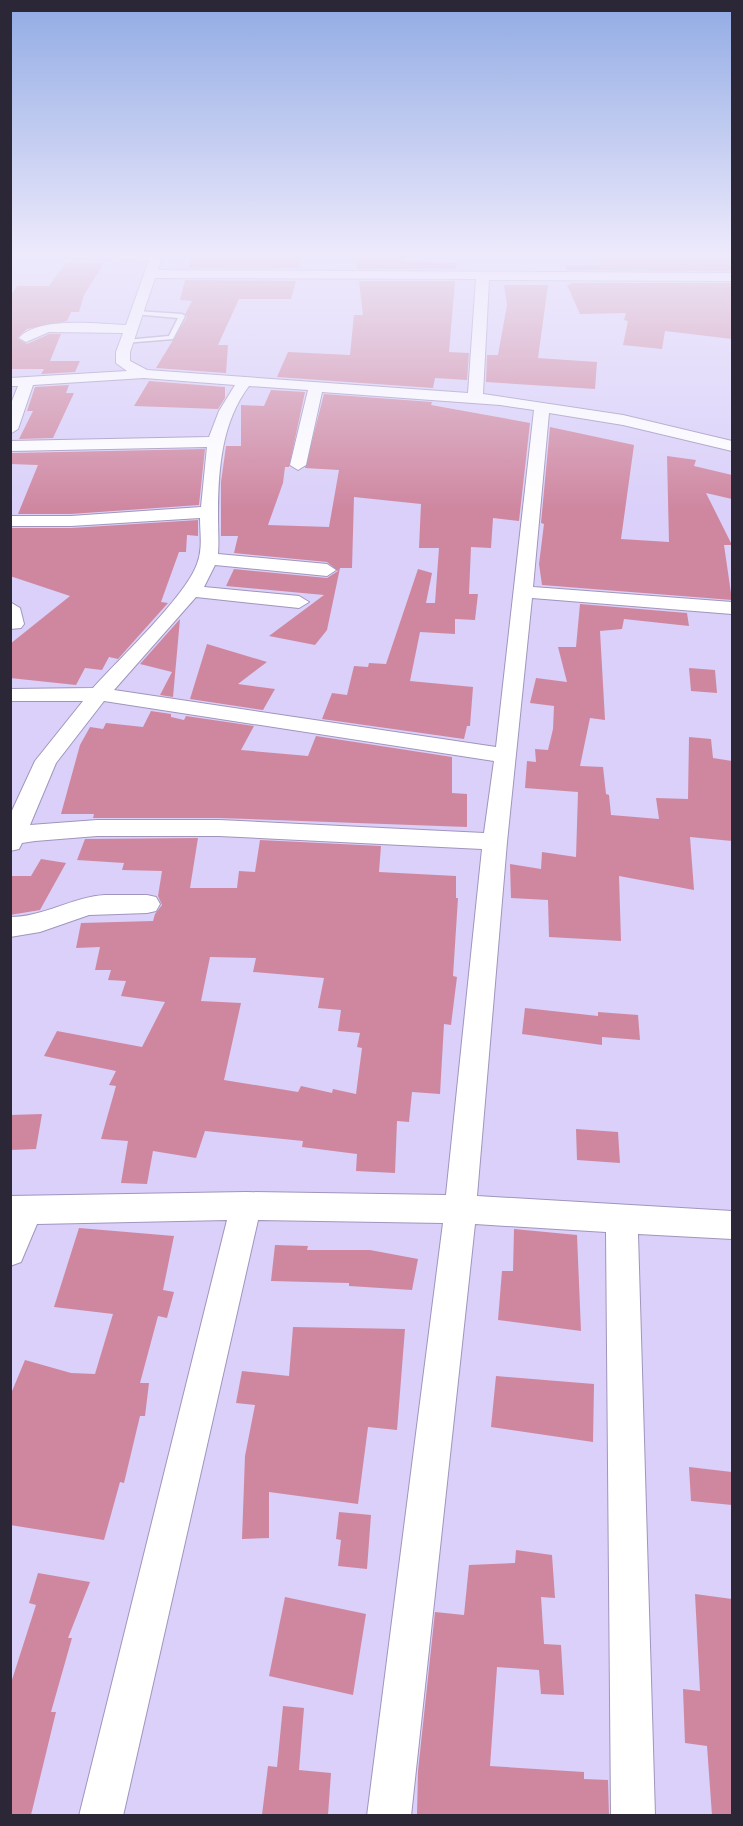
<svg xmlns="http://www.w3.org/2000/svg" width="743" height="1826" font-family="'PT Sans',sans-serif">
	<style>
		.building { fill: #cf87a0; fill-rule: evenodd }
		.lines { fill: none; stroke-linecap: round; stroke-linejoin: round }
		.lane-casing { stroke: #a095bc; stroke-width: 3 }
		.street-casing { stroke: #a095bc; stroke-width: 2 }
		.lane { fill: #fff; fill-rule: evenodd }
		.street { fill: #fff; fill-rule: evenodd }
	</style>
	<rect width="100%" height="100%" fill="#dad0f9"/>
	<path class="building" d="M194,254H302L299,268H188Z
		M355,254H405V261L457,263L456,269H357Z
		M596,254H732V271L566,270L565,265H601Z
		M66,262L104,263L84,295L79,312H71L67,321L27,329L17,338L27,344L49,334H61L50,361H80L75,372L41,374L44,369H10V297L17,286H49Z
		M185,280L296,281L291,299H239L218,345H228L226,373L156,368L187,317L185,314L192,301L180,300Z
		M359,281H455L449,352L469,353L467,380L435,378L433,388L277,377L288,352L350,355L354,315H363Z
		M570,283H732V339L665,331L662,349L623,345L628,321L624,320L626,313L580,314L567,285H570Z
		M504,285H548L538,358L597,362L595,389L486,382L487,355H498L507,305Z
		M149,381L225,387V398L218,409L134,406Z
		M69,385L66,393H74L53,438L19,439L33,411H27L35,387Z
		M271,390L305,392L289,467H285L283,483L268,525L329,527L339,470L305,468L324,394L432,402L431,405L530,423L519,521L493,518L491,548L471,547L469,594H478L475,620L455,619V634L420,632L410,681L473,687L470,726H467L464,739L322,719L332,693L347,695L354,666L368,667L369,663L386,664L418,569L432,573L426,603H435L439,548H419L421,504L354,497L352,568H340L327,630L315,645L269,636L324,595L226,586L234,569L327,578L338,571L327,562L234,553L238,536H221V482L226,446H241V405L264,406Z
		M550,427L634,445L621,539L669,542L667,456L696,460L694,466L732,475V499L706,493L732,545H724L732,600L542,585L539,564L544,524L541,523Z
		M205,449L199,505L71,514H18L38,465L10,464L12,453Z
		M198,520V536L187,535L186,552H179L161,602L168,603L118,659L109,657L102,670L85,668L76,685L10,678V644L70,596L10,576L12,528H71Z
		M580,604L687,613L689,626L624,619L622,629L600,631L605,720L590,718L580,766L603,767L606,794L609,795L611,815L659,819L656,798L688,799L689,737L711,739L713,758L732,761V841L690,837L694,890L619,876L621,941L549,937L548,900L511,898L510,864L541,869L542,852L576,857L578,792L525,788L527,761L536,762L535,749L548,750L553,729L554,706L530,703L536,678L567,682L558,647H576Z
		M180,619L173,697L160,695L172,672L140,664Z
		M207,644L267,662L238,684L275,689L263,710L190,699Z
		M689,668L715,670L717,693L691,691Z
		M151,711L171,714V717L184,720L186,716L254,726L241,750L308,756L316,736L452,757V793L467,794V827L219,818H93L94,814H61L80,745L90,727L103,729L106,723L143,727Z
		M198,838L190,888H237L239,871L255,872L260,840L381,846L379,872L456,876V898H458L453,976L457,977L451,1025L444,1024L440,1094L412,1092L409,1122L397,1121L395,1173L356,1171L357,1154L302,1147L303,1141L205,1131L196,1158L153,1151L147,1184L121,1183L128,1141L101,1139L116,1086L109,1085L116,1071L44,1056L57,1031L142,1047L165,1002L121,996L126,981L108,980L111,970H95L100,947L76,948L81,923L153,921L155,914L162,905L158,896L162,871L122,870L124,863L77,860L85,839ZM210,957L256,958L253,972L324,978L318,1008L341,1010L338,1031L360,1033L357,1047L362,1048L356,1094L333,1089L332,1093L301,1086L298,1092L224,1080L241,1003L201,1001Z
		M41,859L66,863L40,910L10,915V876H31Z
		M525,1008L598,1016V1012L638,1015L640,1040L602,1037V1045L522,1034Z
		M42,1114L36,1149L10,1150V1115Z
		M576,1129L618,1132L620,1163L577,1160Z
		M79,1228L174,1236L163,1290L174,1292L167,1318L158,1316L140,1383H149L145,1416H140L124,1483L120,1482L104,1540L10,1525V1396L25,1360L71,1373L95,1374L113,1314L54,1307Z
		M514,1229L577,1235L581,1331L498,1320L502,1271H513Z
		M275,1245L308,1246L307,1250H370L418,1259L412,1290L349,1286V1283L271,1281Z
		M293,1327L405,1329L397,1430L368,1427L358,1504L269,1492V1538L242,1539L245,1456L255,1405L236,1403L242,1371L289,1376Z
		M496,1376L594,1384L593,1442L491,1427Z
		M689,1467L732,1472V1505L691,1501Z
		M339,1512L371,1515L367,1569L338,1566L341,1540L336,1539Z
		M516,1550L552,1555L555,1598L541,1597L544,1644L561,1645L564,1695L541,1694L539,1670L497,1667L490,1766L584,1772V1779L608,1780L609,1815H417L418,1771L435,1612L464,1615L469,1565L515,1563Z
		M38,1573L90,1582L68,1638H72L51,1712H56L31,1815H10V1686L36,1605L29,1603Z
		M695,1594L732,1599V1815H712L707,1746L685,1743L683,1689L700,1691Z
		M285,1597L366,1614L353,1695L269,1676Z
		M283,1706L304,1708L299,1770L331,1773L328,1815H262L268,1766L277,1767Z"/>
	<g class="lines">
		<defs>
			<path id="lane" d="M136,311L182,314L185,316L173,339L124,343V341L126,340L169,336L178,318L134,314V312Z"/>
			<path id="street" d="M65,254H163L158,270L732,273V281L489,280L483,394L623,415L732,441V451L623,425L549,413L533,587L732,602V614L532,598L507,842L477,1196L732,1211V1239L638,1234L655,1816H611L606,1232L475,1224L411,1816H367L443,1223L258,1220L123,1816H79L227,1220L37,1224L21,1262L10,1266V1196L246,1192L446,1195L482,849L219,836H97L35,841L22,843L19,849L10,851V815L35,761L83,701H10V689L93,688C119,659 186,596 197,564C203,549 200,533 200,518L71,526H10V516H71L201,507L207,447L10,451V441L209,437L219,411L235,385L144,378L33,385L18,429L10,434V406L18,386H10V378L127,371L116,363V352L123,333L49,332L26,342L19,338C38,316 98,324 126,325L149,260L71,258ZM155,278L476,279L468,393L147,370L130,361V352ZM249,386L308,390L290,465L298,470L306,465L322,392L500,405L534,410L496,747L114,690L196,597L299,608L309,602L299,596L204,587L215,565L327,576L336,570L327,564L218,554C219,542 218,529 218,517C218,471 221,423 249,386ZM104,701L494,761L484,833L219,820H97L30,825L56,763Z
				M10,602L20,608L24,624L21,628L10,629Z
				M105,895H147L156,897L160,904L156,911L147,913L89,915L40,932L10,937V917C44,917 72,897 105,895Z"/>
		</defs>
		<use href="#lane" class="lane-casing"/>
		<use href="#street" class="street-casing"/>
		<use href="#lane" class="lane"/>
		<use href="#street" class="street"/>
	</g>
	<linearGradient id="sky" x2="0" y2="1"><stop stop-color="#91abe4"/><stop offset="0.5" stop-color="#eeeafc"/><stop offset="1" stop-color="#eeeafc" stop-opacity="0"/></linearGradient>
	<rect width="743" height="509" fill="url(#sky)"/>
	<rect width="743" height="1826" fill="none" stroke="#2b2736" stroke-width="24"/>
</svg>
